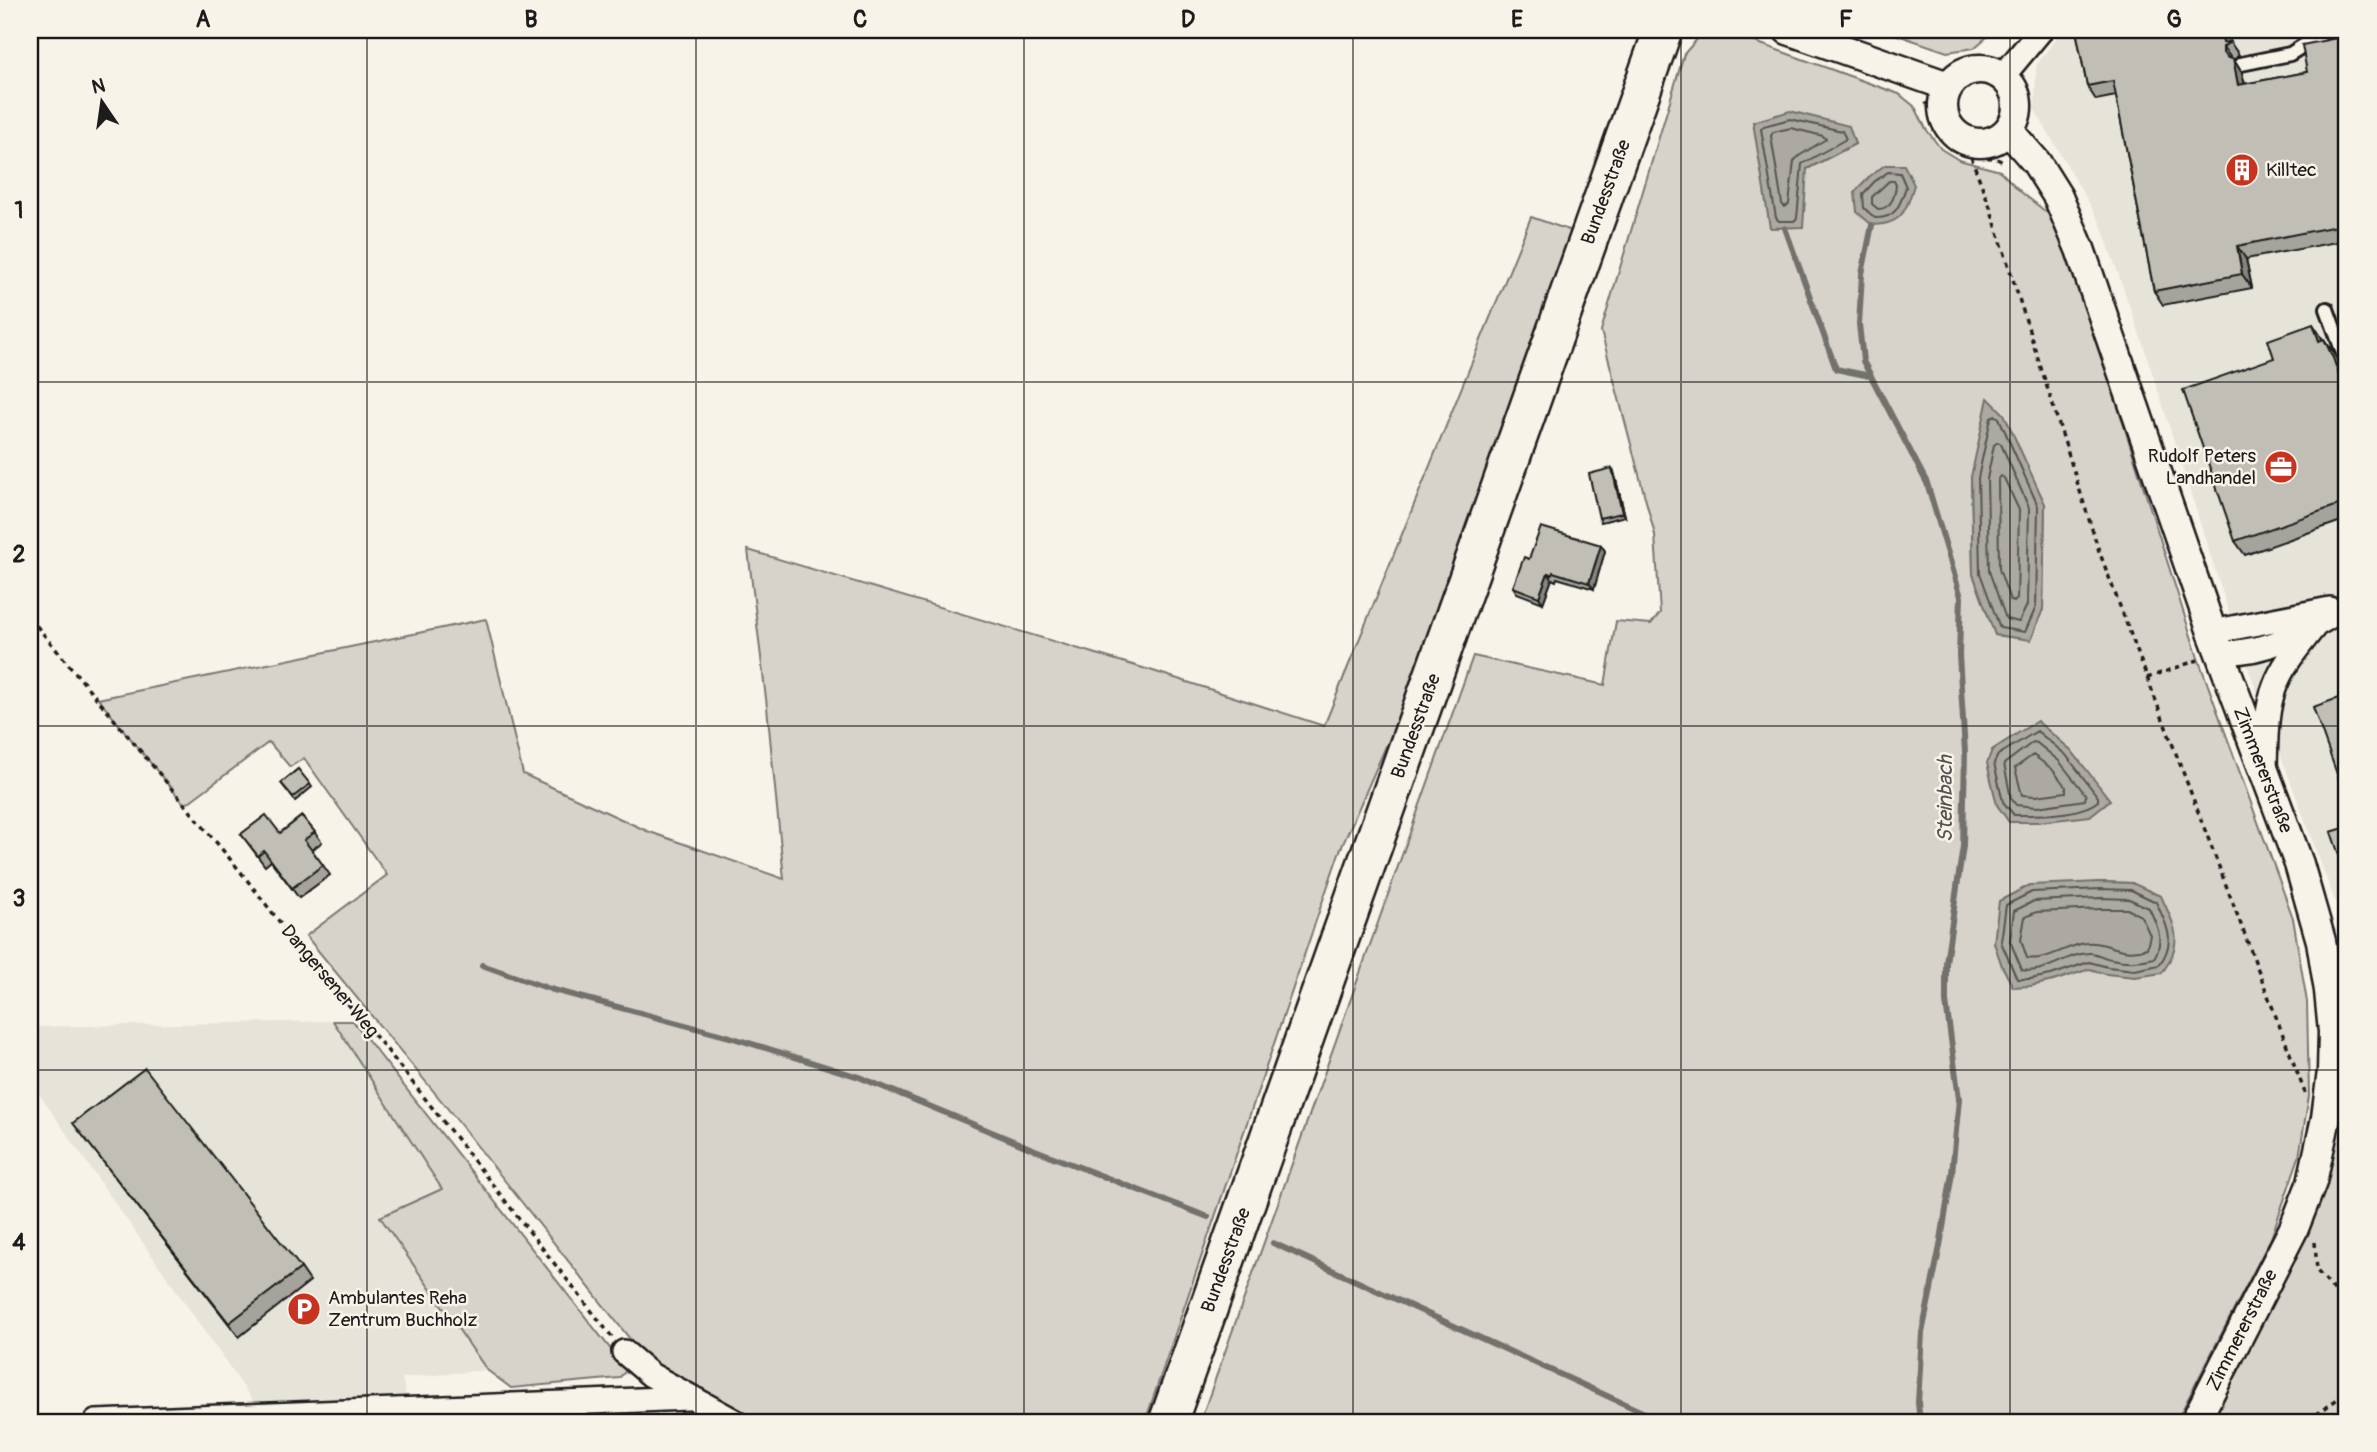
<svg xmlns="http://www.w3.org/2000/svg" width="2377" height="1452" font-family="Pangolin,sans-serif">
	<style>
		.built { fill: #e6e3d9 }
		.green { fill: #d7d3cb; stroke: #7a7874; stroke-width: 2; fill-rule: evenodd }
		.water { fill: #aca9a2; stroke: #72716c; stroke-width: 2 }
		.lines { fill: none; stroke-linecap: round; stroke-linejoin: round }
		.shore { stroke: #565452; stroke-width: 2 }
		.stream { stroke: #72716c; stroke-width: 6 }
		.service-casing { stroke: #1c1c1c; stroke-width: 18 }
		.minor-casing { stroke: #1c1c1c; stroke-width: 28 }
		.tertiary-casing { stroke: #1c1c1c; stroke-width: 33 }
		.primary-casing { stroke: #1c1c1c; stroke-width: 42 }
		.path { stroke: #1c1c1c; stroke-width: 3.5; stroke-dasharray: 5 5; stroke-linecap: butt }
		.service { stroke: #f7f3e8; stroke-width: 12 }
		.minor { stroke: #f7f3e8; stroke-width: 23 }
		.tertiary { stroke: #f7f3e8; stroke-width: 28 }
		.primary { stroke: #f7f3e8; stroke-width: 37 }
		.wall { fill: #a5a39c; stroke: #1c1c1c; stroke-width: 2 }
		.shaded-wall { fill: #86857f; stroke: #1c1c1c; stroke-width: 2 }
		.building { fill: #c0beb5; stroke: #1c1c1c; stroke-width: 2 }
		.grid { fill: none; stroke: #1c1c1c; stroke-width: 2; stroke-opacity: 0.55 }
		.labels { text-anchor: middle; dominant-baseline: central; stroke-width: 5; stroke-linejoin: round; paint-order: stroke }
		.poi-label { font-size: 19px; fill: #1c1c1c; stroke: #f7f3e8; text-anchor: start }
		.street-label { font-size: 19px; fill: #1c1c1c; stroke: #f7f3e8 }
		.water-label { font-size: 21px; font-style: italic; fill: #565452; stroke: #f7f3e8 }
		.neatline { fill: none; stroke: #1c1c1c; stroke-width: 2.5 }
		.grid-label { font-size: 23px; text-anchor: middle; font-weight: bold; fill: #1c1c1c }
	</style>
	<rect width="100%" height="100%" fill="#f7f3e8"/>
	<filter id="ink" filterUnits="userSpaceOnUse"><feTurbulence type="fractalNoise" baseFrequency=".0143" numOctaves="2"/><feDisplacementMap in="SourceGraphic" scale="14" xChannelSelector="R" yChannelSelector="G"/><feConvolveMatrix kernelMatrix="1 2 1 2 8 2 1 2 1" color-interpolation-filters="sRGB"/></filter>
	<g filter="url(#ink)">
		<path class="built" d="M2062,30H2347V949L2342,920L2236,635L2142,341L2100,222L2035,110L2036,66Z
			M333,1021L442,1189L380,1217L487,1370L402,1378L409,1409L263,1415L30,1081V1027Z
			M528,1416L529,1422H434Z"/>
		<path class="green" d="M1705,30H1722L1899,94L1915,107L1926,129L1941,149L1959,160L2000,171L2021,192L2050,215L2082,294L2198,658L2293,918L2307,1002L2309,1096L2299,1157L2271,1238L2176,1422H1200L1473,656L1605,685L1616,621L1651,624L1660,613L1655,535L1601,331L1684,54ZM1848,126L1855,144L1807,169ZM1971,477L2045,504L2043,609L2031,639L1996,635L1973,574ZM2101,882L2132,883L2106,974L2090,968L2053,981L2065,885Z
			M1883,30H1995L1974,48L1947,52Z
			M1531,217L1589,237L1406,752L1386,746L1339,853L1145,1422H754L716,1403L649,1363L444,1104L306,936L387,875L304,758L290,767L269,742L185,805L98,699L486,619L523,774L647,831L784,879L767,707L748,550L1153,671L1324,726Z
			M333,1021H353L627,1370L619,1378L511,1388L487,1370L380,1217L442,1189Z
			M2347,1104V1422H2195L2326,1118Z"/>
		<path class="water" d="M1790,111L1849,126L1855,144L1807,169L1803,227L1770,228L1753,122Z
			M1885,165H1904L1914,185C1906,211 1902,225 1872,225L1857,212L1855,192L1870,176Z
			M1988,398L2004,414L2045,504L2043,609L2031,640L1995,635L1973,574L1971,477Z
			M2037,721L2071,750L2110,800L2090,816L2038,822H2009L1997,805L1987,763L1992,750Z
			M2101,882L2132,883L2161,896C2175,927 2185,941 2162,973L2135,977L2106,974L2090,969L2053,981L2031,986L2013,987L2002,966L1994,943L1999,901L2030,885Z"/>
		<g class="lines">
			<path class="shore" d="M1790,119L1842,131L1846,139L1802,164L1797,218L1794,221H1779L1776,218L1761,129L1764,126Z
				M1791,128L1823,136L1826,139L1799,156L1794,161L1789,204L1785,207L1782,204L1771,136L1773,132Z
				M1888,172L1900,173L1906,187C1900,205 1896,219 1875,218L1864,208L1863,194L1875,181Z
				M1889,181H1894L1896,185C1895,196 1891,209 1878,209L1872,204V197Z
				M1995,415L1999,418L2038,506L2036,607L2025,632L2000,628L1980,573L1978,478L1991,418Z
				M1998,442L2001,444L2029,508L2027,605L2019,622L2006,619L1989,571L1987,479L1994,445Z
				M2001,476L2004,478L2019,510L2017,599L2014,602L2010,600L1999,569L1998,480Z
				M2037,731L2066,755L2098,797V801C2079,816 2039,815 2014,815L2003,802L1994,763L1998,755Z
				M2033,742L2037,743L2059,761L2086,795L2085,800L2037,807L2016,805L2011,798L2004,764Z
				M2033,755L2052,769L2066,787V792L2036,796L2022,795L2015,768Z
				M2101,889L2131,890L2156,902C2167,926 2177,941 2159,965L2135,970L2108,967L2089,962L2051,975L2030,979H2017L2001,942L2006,905L2032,892Z
				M2101,898L2129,899L2149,908C2157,925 2165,940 2154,958C2140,962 2125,962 2111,959C2104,958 2097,953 2090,953C2067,953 2045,975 2022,970L2010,941L2014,911L2034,901Z
				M2101,909H2127L2141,916L2150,935L2147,948C2121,957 2106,940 2086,943C2067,945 2046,962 2027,958L2021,940L2025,917L2037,912Z"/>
			<path class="stream" d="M1872,225L1862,274L1859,324L1863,361L1927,483L1961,597L1959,655L1965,752L1963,846L1946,963V1002L1959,1099L1952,1173L1940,1246L1922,1333L1918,1403L1920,1422
				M1785,228L1836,369L1870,376
				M482,965L550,989L730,1037L859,1077L1030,1148L1208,1217
				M1273,1243L1664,1422"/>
			<defs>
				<path id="service" d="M2241,64L2290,54L2328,30
					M2327,309L2347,364"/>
				<path id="minor" d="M2002,77L2041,30
					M2212,632L2330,609
					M2220,653C2269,653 2306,632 2347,606
					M2265,768C2266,741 2265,711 2275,686C2283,664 2300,645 2314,627
					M624,1352L651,1375L736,1422
					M96,1422L688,1398"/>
				<path id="tertiary" d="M1788,30L1948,86
					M1943 106a37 37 0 1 1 74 0a37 37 0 1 1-74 0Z
					M2008,130L2036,162L2058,197L2080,249L2212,632L2299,864L2321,941L2329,991L2333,1032L2332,1071L2326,1118L2312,1182L2294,1228L2195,1422"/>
				<path id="primary" d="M1168,1422L1663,30"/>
			</defs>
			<use href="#service" class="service-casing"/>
			<use href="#minor" class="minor-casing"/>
			<use href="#tertiary" class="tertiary-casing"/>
			<use href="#primary" class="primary-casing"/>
			<path class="path" d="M1748,30L1766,36
				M1926,102C1937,125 1942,150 1971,156C1983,159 1991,155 2003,162
				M1971,157L1990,207L2099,551L2305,1093
				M30,618L240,871L296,943L387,1050L612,1337
				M2147,678L2198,660
				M2315,1242L2317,1271L2347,1305
				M2310,1422L2313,1417L2347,1392"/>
			<use href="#service" class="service"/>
			<use href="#minor" class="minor"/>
			<use href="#tertiary" class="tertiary"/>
			<use href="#primary" class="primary"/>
		</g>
		<path class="wall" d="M2076,30H2227L2230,42L2239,55L2234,60L2242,73L2245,84L2307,72L2347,36V240L2246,259L2252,288L2163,305L2154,291L2116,96L2096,100L2087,86Z
			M2322,338L2334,353L2343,371L2347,384V519L2245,555L2235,541L2274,358Z
			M1614,472L1625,516L1601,522L1599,518Z
			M1601,545L1605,551L1594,589L1557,578L1556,581L1552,579L1543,603L1517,593L1513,587L1529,559Z
			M298,769L312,787L295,801L281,783Z
			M302,816L322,842L312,850L330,875L299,898L271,861L265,866L241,834L280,833Z
			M73,1123L301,1268L310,1281L239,1337Z"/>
		<path class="shaded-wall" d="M2220,30H2227L2230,42L2223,43Z
			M2223,47L2233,61V66L2223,53Z
			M2233,59L2242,73L2248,99L2238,85Z
			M2340,139L2347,150V178Z
			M2237,246L2246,259L2252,288L2242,274Z
			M2313,324L2322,338L2328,355L2319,341Z
			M2324,339L2334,353L2343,371L2347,384V398Z
			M1612,468L1614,472L1625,516L1622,513Z
			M1601,545L1605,551L1594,589L1589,583Z
			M1548,573L1552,579L1543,603L1539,597Z"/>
		<path class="building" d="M2076,30H2220L2223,43L2230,42L2223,47V53L2228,58L2233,59L2238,85L2307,72L2302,45L2347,36V133L2340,139L2347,178V224L2237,246L2242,274L2154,291L2113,81L2087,86Z
			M2313,324L2319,341L2324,339L2333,358L2347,398V502L2235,541L2183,390L2274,358L2268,340Z
			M1612,468L1622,513L1599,518L1589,474Z
			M1541,527L1601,545L1589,583L1553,572L1552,575L1548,573L1539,597L1513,587L1524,557L1529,559Z
			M2347,695V802L2313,707Z
			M298,769L310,784L293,797L281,783Z
			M266,815L280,833L302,816L315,832L304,840L323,865L292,888L264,851L258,856L241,834Z
			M2347,827V878L2331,832Z
			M145,1068L301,1268L229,1323L73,1123Z"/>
	</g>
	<path class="grid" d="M367,30V1422M696,30V1422M1024,30V1422M1353,30V1422M1681,30V1422M2010,30V1422M30,382H2347M30,726H2347M30,1070H2347"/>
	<defs>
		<symbol id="building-disc" viewBox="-11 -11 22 22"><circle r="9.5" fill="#c8321e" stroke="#f7f3e8"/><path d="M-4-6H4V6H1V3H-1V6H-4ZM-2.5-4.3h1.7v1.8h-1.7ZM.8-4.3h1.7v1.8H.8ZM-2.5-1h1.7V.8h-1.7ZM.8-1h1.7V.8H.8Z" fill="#fff"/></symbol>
		<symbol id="office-disc" viewBox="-11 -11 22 22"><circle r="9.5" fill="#c8321e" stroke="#f7f3e8"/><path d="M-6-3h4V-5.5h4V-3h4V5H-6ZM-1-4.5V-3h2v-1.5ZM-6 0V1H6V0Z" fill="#fff"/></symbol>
		<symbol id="parking-disc" viewBox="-11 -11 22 22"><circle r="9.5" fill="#c8321e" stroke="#f7f3e8"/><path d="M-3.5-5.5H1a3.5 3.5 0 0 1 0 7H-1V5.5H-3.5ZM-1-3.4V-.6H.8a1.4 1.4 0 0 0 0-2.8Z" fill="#fff"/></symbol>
	</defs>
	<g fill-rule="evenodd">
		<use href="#building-disc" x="2223" y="151" width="38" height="38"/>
		<use href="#office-disc" x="2262" y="448" width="38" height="38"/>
		<use href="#parking-disc" x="285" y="1290" width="38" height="38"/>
	</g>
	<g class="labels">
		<g class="poi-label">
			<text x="2266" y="170">Killtec</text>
			<text x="2256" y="456" text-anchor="end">Rudolf Peters<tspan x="2256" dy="22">Landhandel</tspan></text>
			<text x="328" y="1298">Ambulantes Reha<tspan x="328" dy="22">Zentrum Buchholz</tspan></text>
		</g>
		<g class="street-label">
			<text transform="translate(1606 192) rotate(-70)">Bundesstraße</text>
			<text transform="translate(1416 726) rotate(-70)">Bundesstraße</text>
			<text transform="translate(2263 770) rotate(69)">Zimmererstraße</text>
			<text transform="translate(330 981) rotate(50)">Dangersener Weg</text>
			<text transform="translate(1226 1260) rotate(-70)">Bundesstraße</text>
			<text transform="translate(2242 1330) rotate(-63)">Zimmererstraße</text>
		</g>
		<g class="water-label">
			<text transform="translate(1945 799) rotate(-90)">Steinbach</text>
		</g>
	</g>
	<rect width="2377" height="1452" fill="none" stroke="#f7f3e8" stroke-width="77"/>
	<g transform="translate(102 102) rotate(347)" stroke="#f7f3e8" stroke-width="5" paint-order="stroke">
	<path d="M0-5L12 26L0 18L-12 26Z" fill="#1c1c1c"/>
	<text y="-10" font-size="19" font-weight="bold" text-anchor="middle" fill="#1c1c1c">N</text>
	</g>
	<rect x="38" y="38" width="2300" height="1376" class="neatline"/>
	<g class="grid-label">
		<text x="203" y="27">A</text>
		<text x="531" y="27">B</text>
		<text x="860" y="27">C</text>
		<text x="1188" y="27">D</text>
		<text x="1517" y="27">E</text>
		<text x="1846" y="27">F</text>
		<text x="2174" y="27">G</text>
		<text x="19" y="218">1</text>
		<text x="19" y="562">2</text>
		<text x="19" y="906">3</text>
		<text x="19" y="1250">4</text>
	</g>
</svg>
